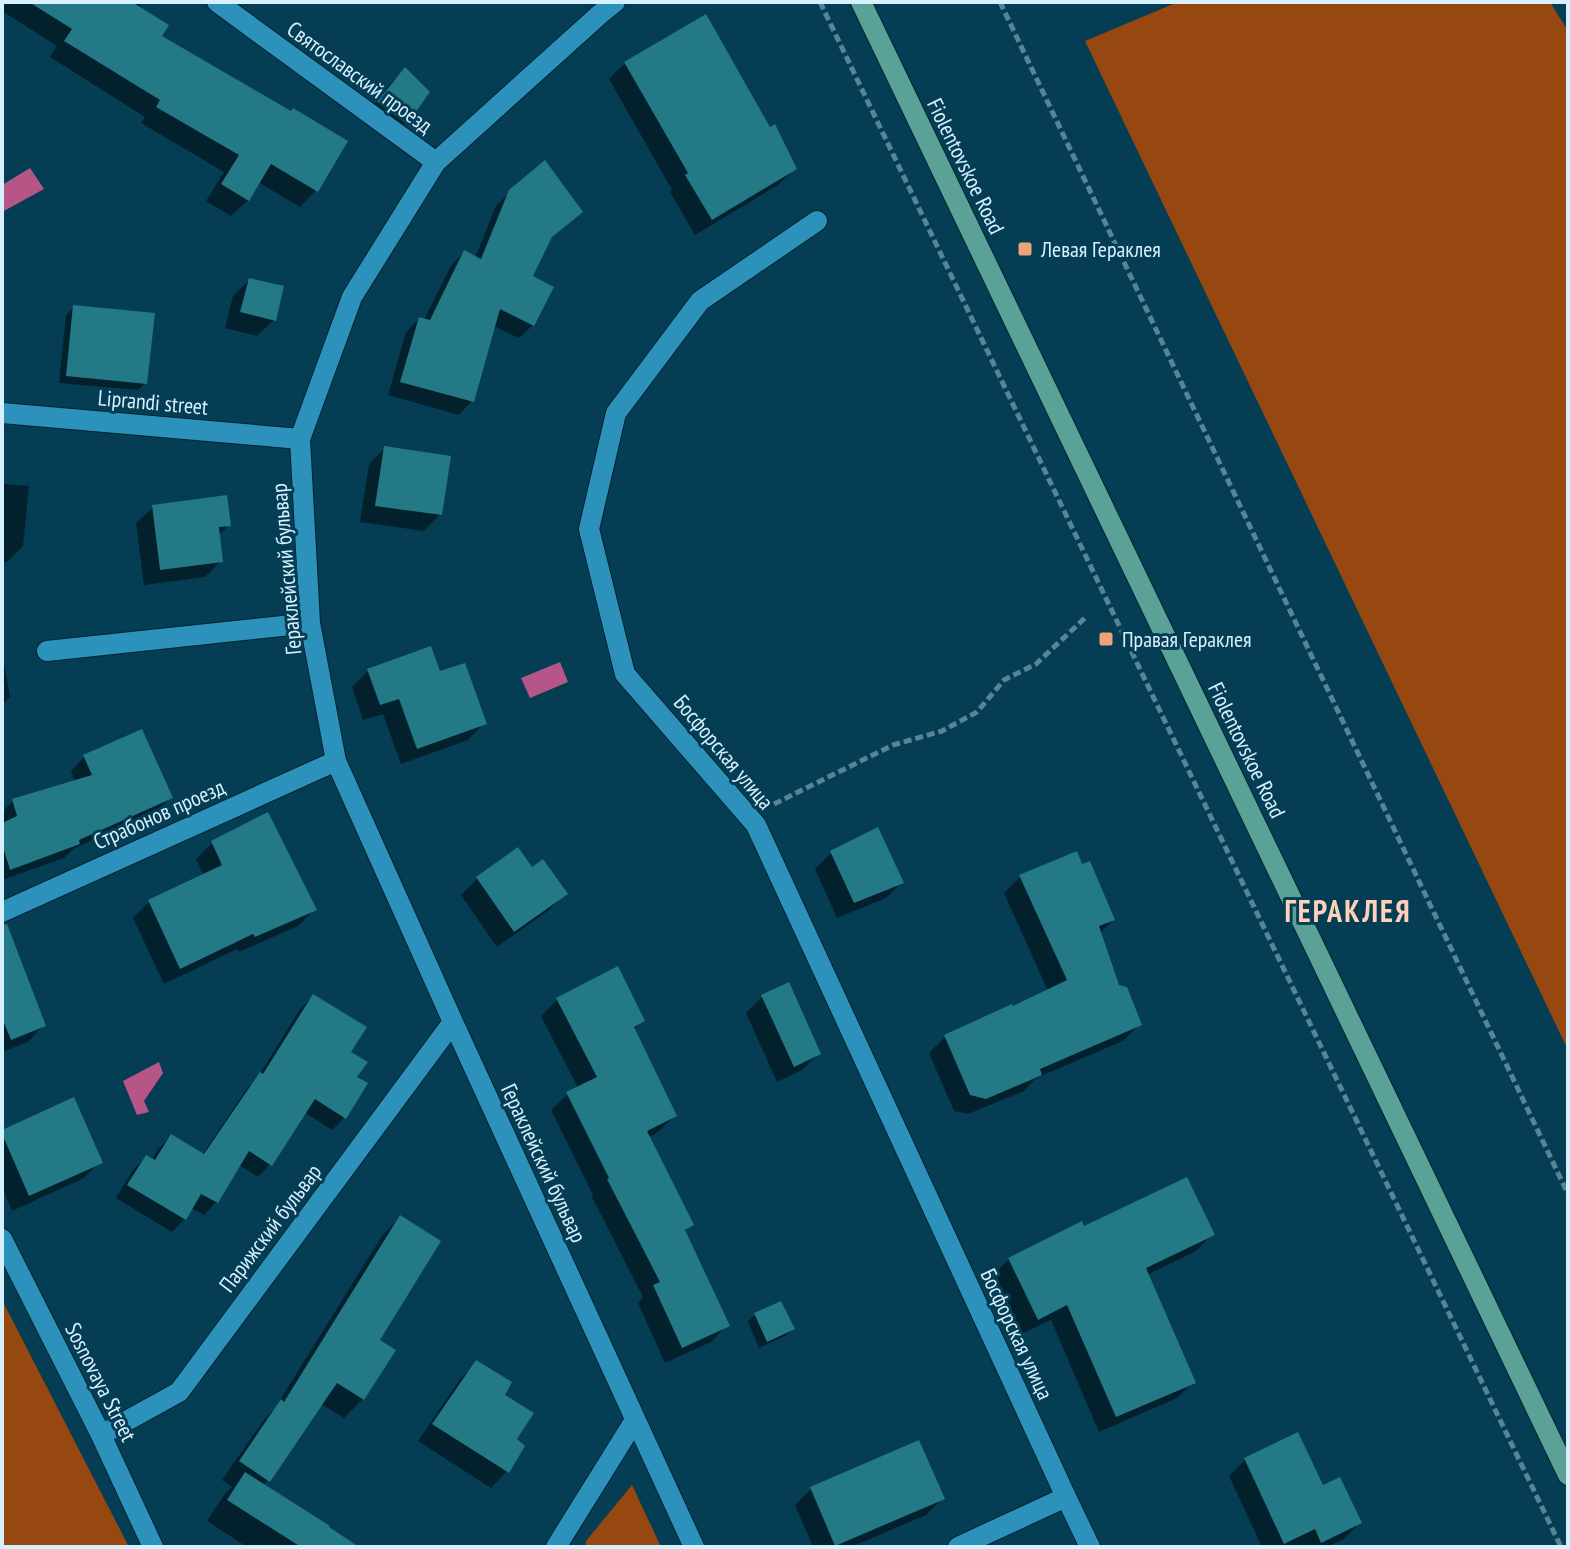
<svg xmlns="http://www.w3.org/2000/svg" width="1570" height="1549" font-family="'PT Sans Narrow',sans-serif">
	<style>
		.green { fill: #964810 }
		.water { fill: #b55687 }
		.shadow { fill: #0007 }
		.building { fill: #237986 }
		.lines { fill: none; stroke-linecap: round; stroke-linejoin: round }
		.street-casing { stroke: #042430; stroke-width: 22 }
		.secondary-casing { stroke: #042430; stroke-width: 22 }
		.path { stroke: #578497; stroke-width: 5; stroke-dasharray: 8 4; stroke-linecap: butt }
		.street { stroke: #2d92bb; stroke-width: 20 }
		.secondary { stroke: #5aa198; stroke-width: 20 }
		.poi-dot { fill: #efa378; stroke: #053e54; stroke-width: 3 }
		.labels { text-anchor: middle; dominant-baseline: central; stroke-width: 6; stroke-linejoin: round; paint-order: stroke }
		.street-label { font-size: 22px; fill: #d6f0fd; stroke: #053e54 }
		.poi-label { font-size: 22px; fill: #d6f0fd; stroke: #053e54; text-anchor: start }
		.district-label { font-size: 30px; font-weight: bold; letter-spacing: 2px; fill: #fed1b9; stroke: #053e54 }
	</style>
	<rect width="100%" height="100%" fill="#053e54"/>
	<path class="green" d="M1178,2H1550L1568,31V1050L1085,41Z
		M2,1300L129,1547H2Z
		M632,1485L661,1547H585L586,1541Z"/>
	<path class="water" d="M30,168L44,189L2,212V185Z
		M560,662L568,682L530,698L521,678Z
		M159,1062L163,1073L144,1101L149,1112L137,1115L123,1081Z"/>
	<path class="shadow" d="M2,2H140L142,3L139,8L159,37L316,190L300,207L258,182L248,200L231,216L206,201L224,172L141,123L145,117L50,57L57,46L2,11Z
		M625,63L770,130L795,169L778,185L695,235L670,192L672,190L609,79Z
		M405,69V123L389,139L362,119L389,85Z
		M510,192L580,212L548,240L531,277L533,325L519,338L493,326L472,401L459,415L388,395L406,332L419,319L424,320L451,266L464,252L475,258L496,206Z
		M249,280L274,320L257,336L225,328L233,296Z
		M74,307L145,383L138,390L59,383L66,315Z
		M385,448L440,514L424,531L360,522L369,464Z
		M2,484L29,486L23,546L7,562H2Z
		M153,507L229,525L218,536L221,561L205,577L144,585L136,523Z
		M2,651L10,697L2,705Z
		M368,671L439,674L484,723L468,740L401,764L383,714L363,720L352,687Z
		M84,757L170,798L157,811L73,849L64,858L2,880V812L13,801L75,782L71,771Z
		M212,843L314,910L298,926L239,952L237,949L164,984L133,918L149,902L204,876L196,859Z
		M831,853L902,882L886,898L837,918L815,869Z
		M532,870L565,894L549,910L497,947L461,895L477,879Z
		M1020,877L1113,920L1100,933L1117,986L1139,1025L1123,1041L1036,1078L1024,1091L968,1114L954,1111L929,1053L945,1037L1048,991L1004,893Z
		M2,972L44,1025L28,1042L2,1052Z
		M313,996L349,1052L355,1078L345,1117L332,1130L304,1112L270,1164L258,1177L239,1165L216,1202L204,1215L191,1208L185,1219L172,1232L116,1198L133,1170L146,1157L151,1161L158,1149L171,1136L202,1155L248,1087L258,1077L300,1009Z
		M762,997L819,1053L802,1070L777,1082L746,1013Z
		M558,999L643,1021L633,1030L675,1116L658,1132L648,1138L692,1225L684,1232L727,1325L711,1342L665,1363L638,1303L643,1297L592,1197L593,1195L551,1110L568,1094L578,1088L541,1016Z
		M2,1132L100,1162L84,1178L12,1211L2,1187Z
		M400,1217L377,1340L363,1399L344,1418L321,1404L263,1486L356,1547H247L207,1521L224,1495L232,1487L222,1480L263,1421L275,1408L382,1236Z
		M1084,1228L1212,1235L1196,1251L1147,1275L1194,1382L1177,1398L1099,1432L1051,1320L1021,1334L992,1276L1009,1259Z
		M755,1314L793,1329L785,1336L759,1348L748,1322Z
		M477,1363L502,1395L514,1440L507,1471L491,1488L418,1441L460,1379Z
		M1245,1460L1322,1488L1360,1523L1344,1539L1327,1547H1300L1298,1544L1292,1547H1262L1229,1476Z
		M811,1489L943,1498L926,1515L851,1547H813L795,1505Z"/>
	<path class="building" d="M29,2H132L169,25L162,36L291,111L293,108L348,141L318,192L271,164L249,201L221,184L239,155L156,107L160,100L64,41L72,29Z
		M706,14L770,127L775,124L797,169L712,220L685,175L688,173L624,62Z
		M405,67L430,92L407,124L377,102Z
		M545,160L583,212L552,237L533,276L554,287L534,326L500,309L474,402L400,382L419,317L430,320L464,250L481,259L509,190Z
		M249,278L284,286L276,321L240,312Z
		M73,305L155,313L147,384L66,376Z
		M384,446L451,456L442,515L375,506Z
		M227,495L231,526L219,527L223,562L160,570L152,505Z
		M431,646L440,671L465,663L487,724L417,749L399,699L380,705L367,669Z
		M142,729L173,798L79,840L80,844L10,870L2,844V823L17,816L12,799L92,775L83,755Z
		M268,812L317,910L255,937L253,934L180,969L148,900L222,865L211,841Z
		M878,827L904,883L854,903L830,851Z
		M518,847L532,867L543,859L568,894L514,932L476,877Z
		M1077,851L1082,864L1090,861L1115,920L1099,926L1119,985L1127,987L1142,1025L1040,1069L1042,1075L986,1099L970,1095L944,1035L1012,1004L1013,1006L1067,980L1019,875Z
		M7,924L46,1026L11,1040L2,1018V925Z
		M618,966L645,1021L634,1027L677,1116L647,1131L694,1225L685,1230L730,1326L682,1348L653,1285L660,1282L607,1179L609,1178L566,1092L597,1077L556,998Z
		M789,982L821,1054L794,1067L761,995Z
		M313,994L367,1027L351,1052L368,1062L357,1077L368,1083L346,1119L315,1099L272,1166L249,1151L218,1203L201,1194L186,1220L127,1185L146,1155L155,1160L171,1134L204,1154L260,1072L263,1074Z
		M74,1097L103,1163L29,1196L2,1134V1130Z
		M1187,1177L1215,1235L1146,1268L1196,1383L1116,1417L1067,1305L1038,1320L1008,1258L1082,1221L1084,1226Z
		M400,1215L441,1241L380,1340L396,1350L364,1400L337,1383L270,1482L239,1461L281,1399L284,1402Z
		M781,1301L795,1329L767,1342L754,1313Z
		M476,1360L512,1382L505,1395L534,1413L517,1439L525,1446L509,1473L432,1424Z
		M1298,1432L1323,1485L1340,1477L1362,1523L1321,1543L1315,1529L1284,1544L1244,1458Z
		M919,1440L945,1499L835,1546L810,1487Z
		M245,1472L330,1526L329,1527L359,1547H301L227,1500Z"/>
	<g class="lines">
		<defs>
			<path id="street" d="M217,2L436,162
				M615,2L599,15L436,162L352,297L300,439L310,623L336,761L453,1022L694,1547
				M817,221L700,301L616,413L589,529L625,674L756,825L1066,1497
				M2,413L300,439
				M47,651L310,623
				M2,912L336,761
				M2,1239L101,1435L153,1547
				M101,1435L179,1392L453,1022
				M556,1547L635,1420
				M958,1547L1066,1497L1090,1547"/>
			<path id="secondary" d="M861,2L1568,1475"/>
		</defs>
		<use href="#street" class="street-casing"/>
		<use href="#secondary" class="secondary-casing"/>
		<path class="path" d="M820,2L1561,1547
			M1000,2L1568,1194
			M774,804L893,745L942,731L977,712L1004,680L1036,664L1087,616"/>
		<use href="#street" class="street"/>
		<use href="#secondary" class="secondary"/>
	</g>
	<g class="poi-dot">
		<rect x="1017" y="241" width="16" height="16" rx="4"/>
		<rect x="1098" y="631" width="16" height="16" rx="4"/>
	</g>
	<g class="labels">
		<g class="street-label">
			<text transform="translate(360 77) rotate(36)">Святославский проезд</text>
			<text transform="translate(966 166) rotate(64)">Fiolentovskoe Road</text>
			<text transform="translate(153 402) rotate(5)">Liprandi street</text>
			<text transform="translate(286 569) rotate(-95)">Гераклейский бульвар</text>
			<text transform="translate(1247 750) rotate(64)">Fiolentovskoe Road</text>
			<text transform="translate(724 752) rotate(50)">Босфорская улица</text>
			<text transform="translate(159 814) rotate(-24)">Страбонов проезд</text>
			<text transform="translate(544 1163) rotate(65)">Гераклейский бульвар</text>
			<text transform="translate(270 1228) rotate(-53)">Парижский бульвар</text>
			<text transform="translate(1017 1334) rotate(65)">Босфорская улица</text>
			<text transform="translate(101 1382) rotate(63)">Sosnovaya Street</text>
		</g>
		<g class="poi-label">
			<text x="1041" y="249">Левая Гераклея</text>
			<text x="1122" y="639">Правая Гераклея</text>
		</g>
		<g class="district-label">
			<text x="1348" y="910">ГЕРАКЛЕЯ</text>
		</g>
	</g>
	<rect width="1570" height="1549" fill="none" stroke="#d6f0fd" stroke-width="8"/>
</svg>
